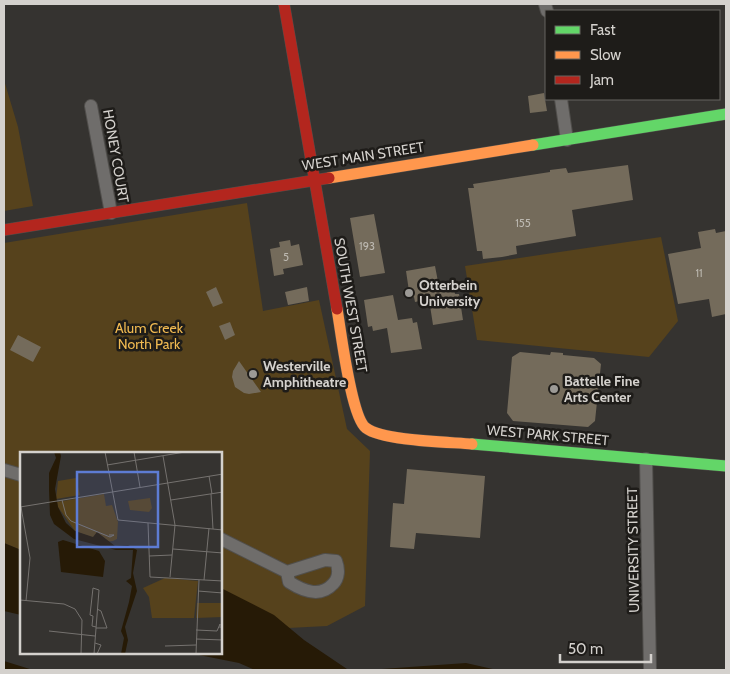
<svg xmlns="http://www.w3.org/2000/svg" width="730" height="674" font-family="Cabin,sans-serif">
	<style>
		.green { fill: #56421c }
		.water { fill: #261a06 }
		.building { fill: #746b5b }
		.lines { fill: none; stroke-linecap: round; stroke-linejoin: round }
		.street-casing { stroke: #514f4c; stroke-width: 14 }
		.fast-casing { stroke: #514f4c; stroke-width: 12 }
		.slow-casing { stroke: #514f4c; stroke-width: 12 }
		.jam-casing { stroke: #514f4c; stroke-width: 12 }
		.street { stroke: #6f6d6b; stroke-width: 12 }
		.fast { stroke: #63d668; stroke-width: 11 }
		.slow { stroke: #ff974d; stroke-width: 11 }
		.jam { stroke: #b3261e; stroke-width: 11 }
		.poi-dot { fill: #9c9a96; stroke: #1e1c19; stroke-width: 2 }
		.labels { text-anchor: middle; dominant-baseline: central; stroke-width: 5; stroke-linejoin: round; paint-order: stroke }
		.number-label { font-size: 11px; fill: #bcb8b0 }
		.street-label { font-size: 14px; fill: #d4d1cd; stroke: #1e1c19 }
		.poi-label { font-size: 14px; font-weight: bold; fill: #d4d1cd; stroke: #1e1c19; text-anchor: start }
		.park-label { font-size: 14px; fill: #f1ba51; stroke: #1e1c19 }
		.inset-road { fill: none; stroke: #75726f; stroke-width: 1 }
		.view { fill: #5d7cd4; fill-opacity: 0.15; stroke: #5d7cd4; stroke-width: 2.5 }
		.inset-edge { fill: none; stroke: #d4d1cd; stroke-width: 2.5 }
	</style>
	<rect width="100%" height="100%" fill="#353330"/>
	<path class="green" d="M4,80L18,127L33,206L4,211Z
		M247,203L263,311L319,300L347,429L370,451L365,606L327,626L229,631L221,618V453H21V550L4,543V243Z
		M661,237L678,321L649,357L477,340L465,266Z"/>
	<path class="water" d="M4,543L21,550V615L4,611Z
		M221,588L274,615L304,640L347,669H382L466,663L497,670H255L239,663L189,653H221Z
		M4,661L33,670H4Z"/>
	<path class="building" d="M544,93L547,111L530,113L528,96Z
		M628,165L633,200L572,210L576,236L516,246L517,254L502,257L483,259L482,251H477L468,188H474L473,184L550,172V170L566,168L568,173Z
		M374,214L385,273L360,277L350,218Z
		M715,229L716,233L726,231V314L712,317L709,299L678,304L668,254L701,248L698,232Z
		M290,240L291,246L299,244L303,265L283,269L284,274L274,276L270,249L280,247L279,242Z
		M435,266L440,292L454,289L455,294H459L463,320L433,325L429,299L415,302L414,297L410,298L406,271Z
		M216,287L223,303L213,307L206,292Z
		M307,287L309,301L288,305L285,292Z
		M393,295L398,320L412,318L413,323L417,322L422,349L391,353L387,328L373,331L372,326L368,327L364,300Z
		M230,322L235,335L225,340L219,326Z
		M18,335L41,347L33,362L10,350Z
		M520,352L550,355L551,352L563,353V355L594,358L601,364L595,421L588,427L513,421L507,413L512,357Z
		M239,361L261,392L249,394L244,393L235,387L232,377L233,371Z
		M407,469L485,476L480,538L416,533L414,549L390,547L393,503L404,504Z"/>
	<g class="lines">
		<defs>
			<path id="street" d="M545,4L547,11
				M561,99L567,140
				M91,106L111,213
				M646,459L650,670
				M4,470L21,475
				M221,539L287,572L325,560L336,561C339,569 339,578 333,584C320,598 303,591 289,582L287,572"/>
			<path id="fast" d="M533,145L726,114
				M472,444L726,466"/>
			<path id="slow" d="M329,178L533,145
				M337,309C341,331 351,417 366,428C383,441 449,442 472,444"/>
			<path id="jam" d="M284,4L337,309
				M4,230L329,178"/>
		</defs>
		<use href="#street" class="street-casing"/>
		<use href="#fast" class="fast-casing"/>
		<use href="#slow" class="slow-casing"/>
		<use href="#jam" class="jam-casing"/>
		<use href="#street" class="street"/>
		<use href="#fast" class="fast"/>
		<use href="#slow" class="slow"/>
		<use href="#jam" class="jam"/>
	</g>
	<g class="poi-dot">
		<circle cx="409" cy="293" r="5"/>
		<circle cx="253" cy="374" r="5"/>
		<circle cx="554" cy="389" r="5"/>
	</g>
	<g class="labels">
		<g class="number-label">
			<text x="523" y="223">155</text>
			<text x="367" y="246">193</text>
			<text x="286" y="257">5</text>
			<text x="699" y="273">11</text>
		</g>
		<g class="street-label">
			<text transform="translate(116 156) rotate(80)">HONEY COURT</text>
			<text transform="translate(363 156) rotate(-9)">WEST MAIN STREET</text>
			<text transform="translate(351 305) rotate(80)">SOUTH WEST STREET</text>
			<text transform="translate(548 435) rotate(5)">WEST PARK STREET</text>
			<text transform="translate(633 550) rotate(-91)">UNIVERSITY STREET</text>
		</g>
		<g class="poi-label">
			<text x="419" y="285">Otterbein<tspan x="419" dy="16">University</tspan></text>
			<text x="263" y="366">Westerville<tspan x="263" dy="16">Amphitheatre</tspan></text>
			<text x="564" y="381">Battelle Fine<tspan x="564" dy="16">Arts Center</tspan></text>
		</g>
		<g class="park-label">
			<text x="149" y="328">Alum Creek<tspan x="149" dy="16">North Park</tspan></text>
		</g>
	</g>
	<g transform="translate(20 452)">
		<rect width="202" height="202" fill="#353330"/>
		<path d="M56,26L60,43L36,47L38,29ZM84,42L86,54L92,53L98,70L97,87L93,89L82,90L55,79L38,55L37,50ZM130,46L132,56L129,60L110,58L108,49ZM145,126L178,129L174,166H132L129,145L123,136ZM177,151H202V165L176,166Z" fill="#56421c"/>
		<path d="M34,0H40L41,4L35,37L38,55L46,71L55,79L73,85L77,80L95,94L108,93L117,98L113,121L117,139L105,175L108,188L105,202H101L104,186L101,179L109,150L112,134L106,129L111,126L113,98H96L54,87L34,72L30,63L29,38V21L36,6ZM43,88L79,99L85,109L83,125L41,120L38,90Z" fill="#261a06"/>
		<path class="inset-road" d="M85,0L98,68L203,78M114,0L120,35M143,4L155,73L150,125M87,13L165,0M189,24L192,42M191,42L193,77M42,48L46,63L51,69L90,85L94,83H89M151,48L203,40M0,55L203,22M1,55L10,106L6,149M128,71L130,125L203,129M153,97L203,101M129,104L152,103M184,128L189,76M178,139L203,141M0,148L44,152L55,157L62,168L61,202M76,176H87L81,159L77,157M176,178L197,179L200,172V176M29,179L75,184M176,187L203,188M75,191L81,193L77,202M145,194L176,193M74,202L79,138L73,136L70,163L73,164L72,174L76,175M176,202L179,128"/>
		<path class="view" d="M57,20H138V95H57Z"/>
		<rect width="202" height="202" class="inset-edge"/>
	</g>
	<rect width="730" height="674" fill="none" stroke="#d4d1cd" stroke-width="10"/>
	<rect x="545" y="10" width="175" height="90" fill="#1e1c19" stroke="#676461"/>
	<rect x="555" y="26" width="25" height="8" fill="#63d668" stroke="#676461"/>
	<text x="590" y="35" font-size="15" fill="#d4d1cd">Fast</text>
	<rect x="555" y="51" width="25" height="8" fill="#ff974d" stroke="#676461"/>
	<text x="590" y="60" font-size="15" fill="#d4d1cd">Slow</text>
	<rect x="555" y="76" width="25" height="8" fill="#b3261e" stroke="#676461"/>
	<text x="590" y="85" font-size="15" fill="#d4d1cd">Jam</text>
	<path d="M560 654v8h91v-8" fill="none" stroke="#d4d1cd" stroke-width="2.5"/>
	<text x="568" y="654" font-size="15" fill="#d4d1cd" stroke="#1e1c19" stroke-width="4" paint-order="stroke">50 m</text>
</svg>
